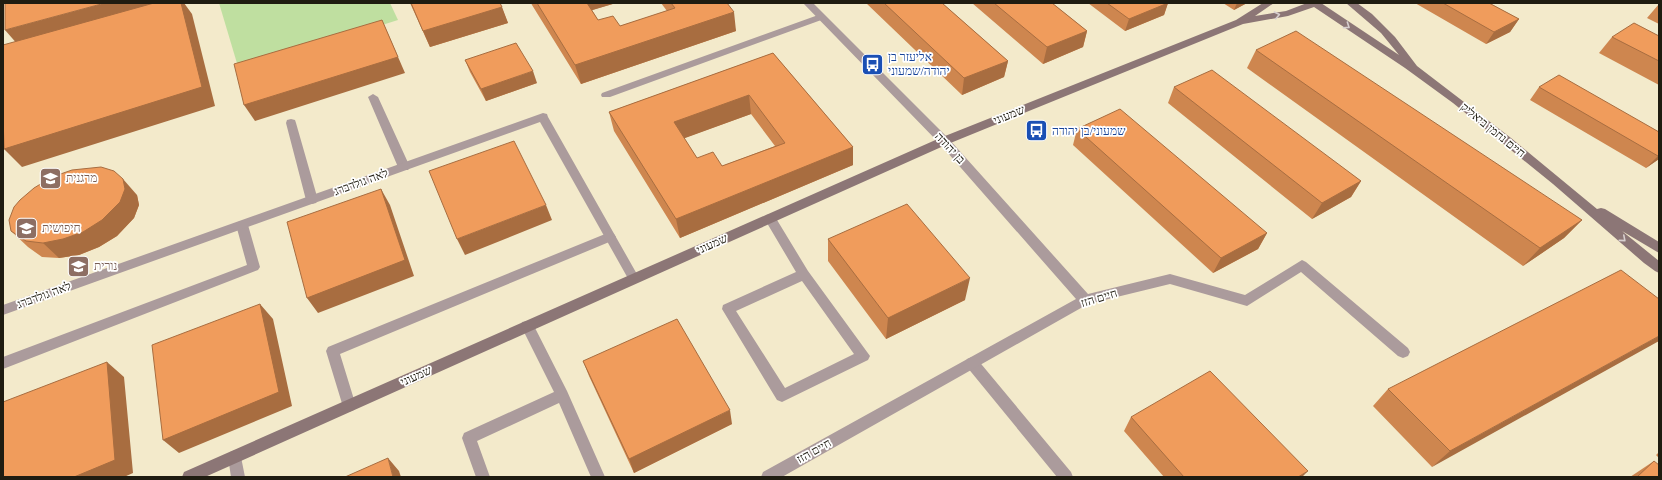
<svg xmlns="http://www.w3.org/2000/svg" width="1662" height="480" font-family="'Times New Roman','Noto Sans Hebrew',serif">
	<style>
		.green { fill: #bfdfa0 }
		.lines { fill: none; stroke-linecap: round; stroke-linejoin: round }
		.lane { fill: #ab9b9c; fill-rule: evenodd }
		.street { fill: #ab9b9c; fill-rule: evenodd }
		.secondary { fill: #8c7676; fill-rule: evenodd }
		.wall { fill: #ce864f; fill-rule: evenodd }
		.shaded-wall { fill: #a86d40 }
		.building { fill: #f09c5c; stroke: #a86d40; fill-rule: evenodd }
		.oneway { stroke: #d7cfcf }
		.labels { text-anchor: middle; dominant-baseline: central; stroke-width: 3.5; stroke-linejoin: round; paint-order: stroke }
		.transit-label { font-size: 12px; fill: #164399; stroke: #fff; text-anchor: start }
		.street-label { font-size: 12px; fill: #1f1c11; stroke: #fff }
		.education-label { font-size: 12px; fill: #785e54; stroke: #fff; text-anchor: start }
	</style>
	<rect width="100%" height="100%" fill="#f3eacb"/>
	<path class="green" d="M219,3H390L398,20L239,70Z"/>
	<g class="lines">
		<path class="lane" d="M821,14L824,15L826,17L824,19L610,97H602L601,95L602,93Z
			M373,94L378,97L410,167L408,170H400L398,167L368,97Z
			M291,119L295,120L296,123L318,200L316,203L312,204L308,203L306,200L286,123L287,120Z
			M770,214L774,215L808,271L870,356L868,360L782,402L777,400L722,309L723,305L796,272L764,218L766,215ZM802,281L854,354L785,388L736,311Z
			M242,221L246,222L248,225L260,267L258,270L3,369V357L247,265L236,225L238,222Z
			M610,232L614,234L616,237L614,240L340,354L356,406L354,410L349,412L344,410L326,351L328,347Z
			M527,321L532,322L567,391L605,477H591L559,403L477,441L490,477H476L462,438L464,433L554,392L521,326L522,322Z
			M972,357L977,359L1071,472L1073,477H1057L967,367L965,363L967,359Z
			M235,450L240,452L245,477H231L228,457L230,452Z"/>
		<path class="street" d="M803,3H813L948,138L1088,294L1170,274L1245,295L1302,260L1306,262L1408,348L1410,352L1408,356L1403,358L1398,356L1301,272L1247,306L1170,284L1088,304L782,477H761L763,472L1076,299L940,144Z
			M543,113L547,114L548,117L638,276L640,279L638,282L634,284L630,282L540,122L3,315V305Z"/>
		<path class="secondary" d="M1263,3H1274L1255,16L1286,11L1307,3H1321L1399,55L1381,33L1346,3H1357L1372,14L1395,37L1417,66L1511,138L1597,209L1601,208L1605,209L1659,242V253L1622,231L1659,261V273L1655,271L1644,263L1553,184L1453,103L1405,68L1314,7L1288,16L1243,24L948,144L205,477H182L184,472L940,138L1236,20Z"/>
	</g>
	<path class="wall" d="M410,3H500L508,23L430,47Z
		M531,3H616L592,10L598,20L620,26L667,11L661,3H727L736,31L581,84L532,5Z
		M866,3H942L1008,61L1004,77L962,95Z
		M972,3H1052L1087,31L1083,47L1043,64Z
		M1088,3H1168L1164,15L1125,31Z
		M1223,3H1247L1234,10Z
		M1415,3H1489L1519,19L1510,32L1486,44Z
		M1659,4V24L1647,18Z
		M1659,36V85L1599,53L1612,37Z
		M1256,50L1582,220L1564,238L1523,266L1247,68Z
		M773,53L853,147V165L680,238L614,131L609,112ZM751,114L775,146L722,166L697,158L684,138Z
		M465,60L537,83L486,101L470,72Z
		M1174,87L1361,181L1351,197L1312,219L1168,103Z
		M1539,87L1659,132V159L1646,168L1530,100Z
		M1077,129L1267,233L1258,249L1213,273L1073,145Z
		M137,195L139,205L134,218L117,236L99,247L79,255L59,258L42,257L28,247L11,231Z
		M828,239L965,300L886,339L828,261Z
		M1659,299L1432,467L1373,406L1388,389Z
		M583,361L732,424L634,473L589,376Z
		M1131,417L1302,477H1164L1124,431Z
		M1659,452V458L1656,455Z
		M1654,461L1659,477H1630Z"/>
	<path class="shaded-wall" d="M105,3H175L19,46L5,30Z
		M181,3H184L192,14L215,106L22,167L4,149Z
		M584,3H616L586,12Z
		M1168,3L1164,15L1125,31L1129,19Z
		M1237,3H1247L1234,10Z
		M502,7L508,23L430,47L423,31Z
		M734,12L736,31L581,84L575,65Z
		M1519,19L1510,32L1486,44L1494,32Z
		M382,20L405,73L255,121L244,105Z
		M1087,31L1083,47L1043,64L1047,47Z
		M1008,61L1004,77L962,95L964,78Z
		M533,71L537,83L486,101L481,89Z
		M749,95L751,114L677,141L674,122Z
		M853,147V165L680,238L676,219Z
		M1658,156H1659V159L1646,168Z
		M123,179L137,195L139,205L134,218L117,236L99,247L79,255L59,258L43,243Z
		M1361,181L1351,197L1312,219L1322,203Z
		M381,189L390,205L414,276L318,313L307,298Z
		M546,205L552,220L465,255L457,239Z
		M1582,220L1564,238L1523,266L1540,248Z
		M1267,233L1258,249L1213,273L1221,258Z
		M970,278L965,300L886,339L888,318Z
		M260,304L273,319L292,406L179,453L163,440Z
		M1659,336V341L1432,467L1450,451Z
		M107,362L124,377L133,473L124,477H74Z
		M730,410L732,424L634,473L629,459Z
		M388,458L399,471L401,477H393Z
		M1308,471L1302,477H1298Z"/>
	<path class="building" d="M5,3H105L5,30Z
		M154,3H181L202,87L4,149L3,114V45Z
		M411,3H500L502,7L423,31Z
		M537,3H587L598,20L613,16L620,26L675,8L671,3H727L734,12L575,65Z
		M884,3H942L1008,61L964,78Z
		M994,3H1052L1087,31L1047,47Z
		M1107,3H1168L1129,19Z
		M1443,3H1489L1519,19L1494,32Z
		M382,20L398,57L244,105L234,64Z
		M1634,23L1659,36V61L1612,37Z
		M1296,31L1582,220L1540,248L1256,50Z
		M516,43L533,71L481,89L465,60Z
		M773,53L853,147L676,219L609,112ZM749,95L785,143L722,166L713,152L697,158L674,122Z
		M1212,70L1361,181L1322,203L1174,87Z
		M1559,75L1659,132V156H1658L1539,87Z
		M1120,109L1267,233L1221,258L1077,129Z
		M514,141L546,205L457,239L429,171Z
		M101,167L114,171L123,179L125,189L120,202L102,220L83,232L63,239L43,243L26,241L11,231L9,220L14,207L20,200L34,188L52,177L72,170Z
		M381,189L405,260L307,298L287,222Z
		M907,204L970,278L888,318L828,239Z
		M1621,270L1659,299V336L1450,451L1388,389Z
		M260,304L279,392L163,440L152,345Z
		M677,319L730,410L629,459L583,361Z
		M107,362L115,460L74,477H3V402Z
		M1210,371L1308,471L1298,477H1184L1131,417Z
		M388,458L393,477H345Z
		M1654,461L1659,465V477H1637Z"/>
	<defs><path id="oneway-chevron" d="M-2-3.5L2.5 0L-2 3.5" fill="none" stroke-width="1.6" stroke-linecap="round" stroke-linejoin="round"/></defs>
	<g class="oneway">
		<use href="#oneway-chevron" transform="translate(1277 15) rotate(-12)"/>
		<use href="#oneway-chevron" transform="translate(1347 26) rotate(34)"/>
		<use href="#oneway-chevron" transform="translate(1623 239) rotate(41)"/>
	</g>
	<defs>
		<symbol id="bus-square" viewBox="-11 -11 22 22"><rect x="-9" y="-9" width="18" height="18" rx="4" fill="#1a4fb4" stroke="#fff"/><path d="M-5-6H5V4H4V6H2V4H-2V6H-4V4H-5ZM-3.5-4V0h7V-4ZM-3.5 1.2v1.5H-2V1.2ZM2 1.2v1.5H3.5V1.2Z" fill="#fff"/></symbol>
		<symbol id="school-square" viewBox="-11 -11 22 22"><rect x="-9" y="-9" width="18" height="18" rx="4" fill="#8d6e63" stroke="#fff"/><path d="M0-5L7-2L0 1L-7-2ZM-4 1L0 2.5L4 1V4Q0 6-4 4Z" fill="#fff"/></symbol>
	</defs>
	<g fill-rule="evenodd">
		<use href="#bus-square" x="860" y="52" width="25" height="25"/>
		<use href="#bus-square" x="1024" y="118" width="25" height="25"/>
		<use href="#school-square" x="38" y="166" width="25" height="25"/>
		<use href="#school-square" x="14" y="216" width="25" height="25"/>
		<use href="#school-square" x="66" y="254" width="25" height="25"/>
	</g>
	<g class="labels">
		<g class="transit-label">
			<text x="888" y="57">אליעזר בן<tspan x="888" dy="14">יהודה/שמעוני</tspan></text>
			<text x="1052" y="131">שמעוני/בן יהודה</text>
		</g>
		<g class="street-label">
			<text transform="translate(1009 115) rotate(-22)">שמעוני</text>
			<text transform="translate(1493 130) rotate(39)">חיים נחמן ביאליק</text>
			<text transform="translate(950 148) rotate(47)">בן יהודה</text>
			<text transform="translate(361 182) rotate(-20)">לאה גולדברג</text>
			<text transform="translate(712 244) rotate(-24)">שמעוני</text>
			<text transform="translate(44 295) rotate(-20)">לאה גולדברג</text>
			<text transform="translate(1099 298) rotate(-17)">חיים הזז</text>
			<text transform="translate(416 376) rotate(-24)">שמעוני</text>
			<text transform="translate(814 451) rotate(-29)">חיים הזז</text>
		</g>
		<g class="education-label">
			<text x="66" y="178">מרגנית</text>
			<text x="42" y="228">חיפושית</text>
			<text x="94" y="266">נורית</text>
		</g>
	</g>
	<rect width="1662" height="480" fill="none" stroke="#1f1c11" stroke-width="8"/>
</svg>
